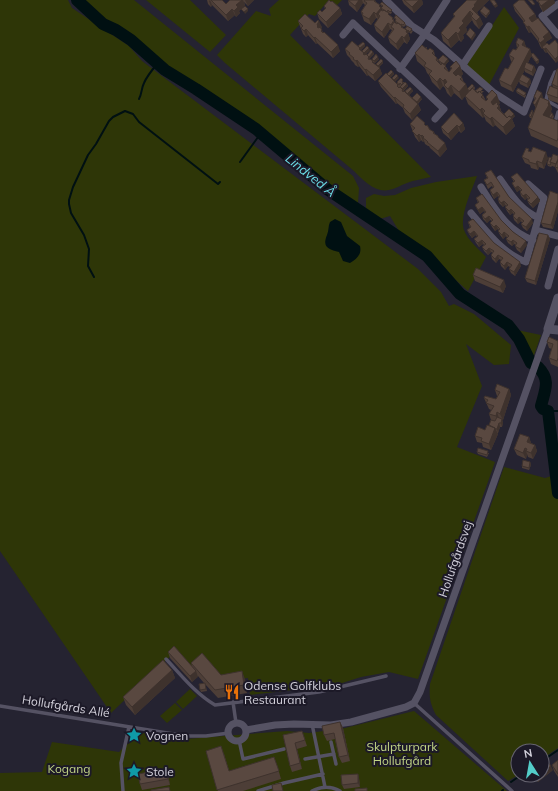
<svg xmlns="http://www.w3.org/2000/svg" width="558" height="791" font-family="Mulish,sans-serif">
	<style>
		.green { fill: #2e3607 }
		.water { fill: #001012 }
		.lines { fill: none; stroke-linecap: round; stroke-linejoin: round }
		.stream { stroke: #001012; stroke-width: 2 }
		.river { stroke: #001012; stroke-width: 12 }
		.service { stroke: #555263; stroke-width: 3.5 }
		.minor { stroke: #555263; stroke-width: 7 }
		.tertiary { stroke: #555263; stroke-width: 9 }
		.wall { fill: #4d3e37 }
		.shaded-wall { fill: #3e322d }
		.building { fill: #594840; stroke: #3e322d }
		.labels { text-anchor: middle; dominant-baseline: central; stroke-width: 4; stroke-linejoin: round; paint-order: stroke }
		.street-label { font-size: 12px; fill: #d3d1db; stroke: #1c1927 }
		.poi-label { font-size: 12px; fill: #d3d1db; stroke: #1c1927; text-anchor: start }
		.park-label { font-size: 12px; fill: #c2d586; stroke: #1c1927 }
		.water-label { font-size: 13px; font-style: italic; fill: #6adbe5; stroke: #1c1927 }
	</style>
	<rect width="100%" height="100%" fill="#252331"/>
	<path class="green" d="M0,0H68L72,8L129,46L142,61L418,269L441,292L449,306L454,304L474,314L511,345L509,364L494,365L466,344L482,386L457,447L495,462L418,679L389,672L361,677L336,685L250,695L248,678L225,681L204,659L194,669L177,650L111,713L0,551Z
		M79,0H134L353,176L359,188L358,203L320,180L251,121L215,98L162,66L141,44L122,29L105,23Z
		M146,0H190L226,35L210,52Z
		M279,0H342L336,6L329,0L315,16L309,14L290,35L431,177C423,179 414,180 407,183C401,185 395,189 389,190C375,193 363,180 354,171L225,63L217,55L256,11L271,16L269,9Z
		M504,7L519,28L489,85L468,68V63Z
		M477,176C472,190 459,216 464,230C468,241 479,249 486,257L468,291L420,248L399,231L390,216L380,219L366,208V198L374,194L384,196L395,195L411,188L436,182Z
		M517,330L541,335L532,361Z
		M504,467L545,478L558,474V748L542,759V751H518V775L508,781L436,715C430,703 429,698 430,684Z
		M190,689L197,696L183,709L176,702Z
		M175,703L182,710L167,723L160,716Z
		M414,711L507,791H0V773L42,772L52,742L119,752L131,740L130,736L132,733L138,732L186,739L287,731L309,733L345,728Z"/>
	<path class="water" d="M335,219L341,222L347,236L360,246C362,254 357,259 350,263L343,261L339,252C328,249 322,247 327,235C329,230 328,226 330,222Z"/>
	<g class="lines">
		<path class="stream" d="M139,99C142,94 141,89 144,83C147,76 152,70 157,64
			M240,162L261,133
			M94,277L88,266L89,249L84,235L71,213L69,204V200L73,187L88,155L96,144L109,121L113,117L125,111L133,114L139,122L218,184L220,182
			M548,411H558
			M542,761L558,750
			M511,782L521,775
			M502,791L503,790"/>
		<path class="river" d="M77,0L103,24L116,30L131,40L165,70L196,89L256,129L327,189L427,256L460,294L508,325L519,339L531,363
			M538,367C551,380 545,390 541,406L543,409L548,411L558,493"/>
		<path class="service" d="M558,72H555L550,83L546,100L558,107
			M556,119L558,112
			M166,659C181,675 196,694 215,705L319,692L386,676
			M233,702L236,723
			M414,703L512,791
			M0,706L186,736H206L229,733
			M312,724L325,787
			M239,740L243,759L284,749
			M331,742L336,764
			M305,759L334,754
			M123,791L121,763L129,727
			M258,791L284,783L323,774
			M312,791C322,786 331,786 340,791"/>
		<path class="minor" d="M386,0L412,26L434,40L493,92L524,112L541,69
			M558,4L542,16L558,35
			M343,35L353,23L444,109L435,119
			M462,66L489,26
			M400,69L425,34L447,0
			M500,179C511,194 520,210 539,218
			M481,187C495,209 507,231 533,240
			M471,213C487,232 502,253 526,262L544,198L528,184
			M535,230L558,236
			M548,286L558,249
			M228 732a9 9 0 1 1 18 0a9 9 0 1 1-18 0Z
			M246,730L275,725L294,724L331,725L351,722L406,707L414,703L420,692L548,329"/>
		<path class="tertiary" d="M558,298L548,329L558,330"/>
	</g>
	<path class="wall" d="M207,0H222L226,4L230,0H254L248,6L244,2L245,5L239,11L240,13L236,17L235,15L228,21L212,5L211,7L208,4Z
		M348,0H375L376,2L380,5L381,10H382L381,8L382,7L380,4L392,12L391,14L388,13L389,15L393,18L395,23H396L395,21L396,20L394,18L405,23L406,25L404,27L402,26L403,28L405,29L413,31L411,34L409,32L408,33L410,39L407,44L404,42L398,50L390,43L388,37L392,30L390,29L384,38L376,31L374,25L378,19L376,18L371,25L364,21L361,12L365,5L363,3L357,12L349,5Z
		M402,0H422L423,4L414,13L404,4Z
		M466,0H489L477,12L483,24L479,29L474,24L472,20L466,27L467,31L463,35L464,38L461,42L459,40L451,48L443,41L441,33L454,17L453,14L466,1Z
		M536,0H554L555,3L543,12L540,7L538,1H539L537,2Z
		M331,2L340,8L342,14L328,28L319,19L317,13L322,12L325,9L324,6Z
		M513,5L535,14L537,19L549,32L552,38L546,42V43L549,45L555,40L556,63L547,52L546,53L544,51L543,48L542,49L540,46L538,41L531,32L529,33L526,28L524,22L515,11Z
		M480,11L490,13L486,18L481,13Z
		M298,21L315,23L322,27L321,28L322,30L323,33L340,51L333,58L317,43L316,44L308,35L306,37L303,34Z
		M524,41L526,47L532,54L539,62L537,64L531,56L528,63L534,66L536,70L533,76L525,72V70L522,75L530,79L531,83L528,88L520,84L519,81L513,92L501,86L499,80L508,69L512,62L511,61L509,55L516,50L517,48L516,43Z
		M358,46H365L361,50L360,49V50L362,52L370,50L365,55H367L373,52L374,54L369,59L372,60V59H379L375,63L373,62L374,64L376,65L383,61V63L379,67L382,74L375,81L368,75L367,76L359,66L358,67L355,65L354,63L351,60L350,58L347,55L345,49L359,48Z
		M427,47V49L434,51L435,56L437,58L439,63L441,65L438,60L449,61L445,65L449,72L451,69L450,67L460,66L463,74L461,76L462,77L464,83L467,89L474,86L475,88L474,90L475,91H484L482,93L486,101L487,100L486,97L500,103L499,104L501,111L504,114L515,116L512,119L515,126L506,135L495,125L493,127L486,121L484,116L483,118L468,104L465,96L462,100L454,93L451,97L447,93L445,88L443,86L440,90L432,82L429,75L427,73L425,68L417,61L415,53Z
		M558,69V103L549,100L547,94L553,87L552,84Z
		M393,72L394,74L390,78L397,84V82H404V84H407L408,86L403,92L406,93L412,89L413,91L409,95L413,99L412,98L422,99L418,104L421,110L412,120L405,113L403,108L397,103L396,104L381,87L378,81L388,75L387,74Z
		M516,91L526,95L525,98L517,93Z
		M534,97H543L542,98L549,101L552,109L551,111V113L554,116L553,119L558,121V148L531,136L528,128L532,118H530L529,116L534,112L536,108L533,103L535,101Z
		M463,123L465,129L461,133L459,131L451,140L443,133L441,127Z
		M410,124L426,126L429,128L430,130L434,132L435,134L447,149L440,157L430,148L429,146H428L425,144L424,141L423,142L421,140L419,142L415,137Z
		M530,152L548,158L544,169L539,167L538,170L531,168L530,165L525,163L522,157Z
		M558,156V173L555,167L552,166L551,167L548,166L547,164L552,158Z
		M485,173L533,223L527,231L523,228L521,224L522,223L521,221L518,224L514,220L513,216L514,215L513,213L510,215L507,211L505,207L506,206L505,205L503,207L499,203L498,199L499,197L498,196L494,199L491,194L490,190L493,188L492,186L488,189L484,180L487,178Z
		M511,177L538,197L540,201L533,208L529,204L527,200L528,199L527,198L525,200L521,196L520,192L521,191L520,190L517,192L514,187L512,183L514,182Z
		M558,194V211L553,229L543,227L541,223Z
		M476,198L501,220L527,245L521,253L517,250L515,246L516,245L514,244L512,246L508,243L506,239L507,238L506,236L503,239L500,235L498,231L499,230L498,229L495,231L492,227L490,223L492,221L490,220L487,223L483,219L482,215L485,212L484,211L480,214L477,209L475,205L478,203Z
		M468,222L494,243L521,266L515,276L511,273L509,269L510,267L508,266L505,270L501,266L500,262L501,260L499,259L496,263L492,259L491,255L493,253L491,252L488,255L484,251L482,247L484,245L483,244L479,247L476,243L474,239L477,237L476,235L472,238L469,234L467,230L470,228Z
		M548,235L550,239L536,285L527,282L525,278Z
		M473,275L506,286L503,293L475,281Z
		M558,341V367L551,364L549,358L552,349L549,348L547,342Z
		M509,389L511,395L503,420L502,419L503,423L502,427H500L498,433H497L498,434L491,450L483,447L482,443L477,442L475,436L485,430L489,425L491,420L489,414L491,410L489,409L484,398L496,399L498,396H497L495,390Z
		M529,437L531,443L535,445L537,451L533,459L528,457L527,454L526,459L517,455L514,449Z
		M477,452L489,453L487,457L478,454Z
		M530,462L531,465L529,470L522,468V466Z
		M168,652L192,666L191,663L221,675L245,679L247,693L218,698L205,684L207,691L201,692L200,690L204,683L198,676L192,682L170,658Z
		M172,670L175,678L135,715L126,705L123,697Z
		M340,722L343,728L350,761L342,763L339,757L335,739L327,741L324,735Z
		M283,735L304,737L307,746L297,749L302,769L292,772L290,766Z
		M206,751L224,754L229,771L277,765L281,779L243,791H218Z
		M558,760V777L554,771L552,765Z
		M166,769L168,775L170,785L142,790L140,784Z
		M553,770L538,782L532,775H542Z
		M358,774L359,778L360,787L344,789L342,785Z"/>
	<path class="shaded-wall" d="M210,0L212,5L211,7L209,1Z
		M242,0H243L245,5L239,11L240,13L236,17L234,11L236,5Z
		M245,0H254L248,6Z
		M359,0H362L363,3L357,12L355,6Z
		M419,0H422L423,4L414,13L412,7Z
		M478,0H489L477,12L478,14L475,17L472,9L474,5Z
		M549,0H554L555,3L543,12L541,6Z
		M497,4L498,6L495,8L494,6Z
		M380,5L383,14L380,16L378,14L379,18V20L376,14Z
		M340,8L342,14L328,28L326,22Z
		M232,9L235,15L228,21L226,15Z
		M248,9V11L245,14L244,12Z
		M470,11L472,17L471,16L472,20L466,27L467,31L463,35L464,38L461,42L458,34L462,21Z
		M490,11V13L486,18V16Z
		M374,12L376,18L371,25L369,19Z
		M535,14L537,20L531,24L529,18Z
		M480,17L483,24L479,29L476,21Z
		M319,21L322,27L319,30L317,27V25Z
		M388,23L390,29L384,38L382,32Z
		M529,26L531,32L529,33L527,27Z
		M306,29L308,35L306,37L304,31Z
		M407,30H408L409,32L408,33L410,39L407,44L404,38L406,32Z
		M456,32L459,40L451,48L448,40Z
		M549,32L552,38L546,42L547,45L542,49L540,43L543,37Z
		M475,33L476,35L472,41L471,39Z
		M402,36L404,42L398,50L396,44Z
		M315,37L317,43L316,44L314,38Z
		M524,41L526,47L522,45Z
		M365,44V46L361,50L360,48Z
		M338,45L340,51L333,58L331,52Z
		M369,48L370,50L365,55L366,59L363,54Z
		M546,48L547,52L546,53L544,49Z
		M530,49L532,55L525,68H524L525,70L519,80V81L513,92L511,86Z
		M373,52L374,54L369,59L371,63L368,58Z
		M558,56V61L556,63L555,59Z
		M378,57L379,59L375,63L374,61Z
		M448,59L449,61L444,67L443,65Z
		M357,60L359,66L358,67L356,61Z
		M539,60V62L537,64L536,62Z
		M383,61V63L378,68V66Z
		M460,66L463,74L456,81L453,73Z
		M534,66L536,70L533,76L532,72Z
		M380,68L382,74L375,81L373,75Z
		M366,69L368,75L367,76L365,70Z
		M393,72L394,74L390,78L389,76Z
		M398,76L399,78L395,82L394,80Z
		M440,78L443,86L440,90L437,82Z
		M445,79L448,87L445,86L443,81Z
		M530,79L531,83L528,88L527,84Z
		M407,84L408,86L403,91L405,95L402,90Z
		M466,84L469,92L462,100L459,92Z
		M451,85L454,93L451,97L448,89Z
		M412,89L413,91L407,97L406,94Z
		M542,93L543,97L537,109L535,105Z
		M497,95L500,103L499,104L501,111L494,110L491,102Z
		M395,97L397,103L396,104L394,98Z
		M421,97L422,99L417,104V102Z
		M549,101L552,109L551,111L552,113L546,123L543,115Z
		M418,104L421,110L412,120L410,114Z
		M482,108L484,116L483,118L480,110Z
		M514,114L515,116L512,119L515,126L506,135L503,127Z
		M492,117L495,125L493,127L490,119Z
		M463,123L465,129L461,133L459,127Z
		M457,125L459,131L451,140L448,134Z
		M419,134L421,140L419,142L417,136Z
		M422,135L424,141L423,142L421,136Z
		M445,143L447,149L440,157L438,151Z
		M546,152L548,158L544,169L542,163Z
		M537,161L539,167L538,170L536,164Z
		M518,186L520,190L517,192L515,188Z
		M497,192L498,196L494,199L493,195Z
		M526,194L527,198L525,200L523,196Z
		M538,197L540,201L533,208L531,204Z
		M504,201L505,205L503,207L501,203Z
		M558,202V211L553,229L551,225Z
		M482,207L484,211L480,214L478,210Z
		M511,209L513,213L510,215L509,211Z
		M489,216L490,220L487,223L485,219Z
		M519,217L521,221L518,224L517,220Z
		M532,219L533,223L527,231L526,227Z
		M496,225L498,229L495,231L494,227Z
		M474,231L476,235L472,238L470,234Z
		M504,232L506,236L503,239L502,235Z
		M548,235L550,239L536,285L535,281Z
		M482,240L483,244L479,247L478,243Z
		M513,240L514,244L512,246L511,242Z
		M526,241L527,245L521,253L520,249Z
		M489,248L491,252L488,255L486,251Z
		M498,255L499,259L496,263L495,259Z
		M507,262L508,266L505,270L504,266Z
		M520,262L521,266L515,276L514,272Z
		M504,280L506,286L503,293L500,287Z
		M509,389L511,395L503,420L500,414Z
		M497,412L499,418L498,422L496,416Z
		M502,419L503,423L502,427L501,423Z
		M499,423L500,427L498,433L497,429Z
		M495,428L498,434L491,450L489,444Z
		M529,437L531,443L527,442Z
		M535,445L537,451L533,459L531,453Z
		M525,448L527,454L526,459L523,453Z
		M530,462L531,465L529,470V468Z
		M172,670L175,678L135,715L132,707Z
		M196,671L198,677L192,682L190,676Z
		M242,671L245,679L247,693L244,685Z
		M340,722L343,728L350,761L348,755Z
		M295,743L297,749L302,769L300,763Z
		M551,766L553,770L538,782L537,778L540,775H542V774Z
		M166,769L168,775L170,785L168,779Z
		M358,774L359,778L360,787L358,783Z"/>
	<path class="building" d="M211,0H222L226,4L230,0H242L236,5L238,7L234,11L232,9L226,15Z
		M329,0L331,2L332,1L340,8L326,22L317,13L320,10L322,12L326,8L324,6Z
		M348,0H359L355,6Z
		M365,0H375L374,1L380,5L379,6L381,8L376,14L374,12L369,19L362,15L363,13L361,12L367,3L364,1Z
		M404,0H419L412,7Z
		M467,0H478L474,5L475,6L472,9L480,17L476,21L471,16L473,14L470,11L462,21L464,23L459,28L461,30L458,34L456,32L448,40L441,33L455,16L453,14Z
		M490,0H494L497,4L494,6Z
		M519,0H524L535,14L529,18L532,22L538,18L549,32L543,37L545,39L540,43L538,40L539,39L529,26L527,27L523,22L525,21L513,5Z
		M528,0H532L535,4L533,5Z
		M540,0H549L541,6L538,1Z
		M382,2L392,10L390,12L388,10L387,12L381,8L383,6L380,4Z
		M245,6L248,9L244,12L241,9Z
		M484,6L490,11L486,16L480,11Z
		M381,10L383,11L384,10L389,13L388,14L393,18L392,19L394,20L391,25L388,23L382,32L374,25L380,16L378,14Z
		M305,14L315,23L318,20L319,21L317,25L318,26L317,27L319,28L320,27L322,30L321,31L323,33L324,32L338,45L331,52L315,37L314,38L306,29L304,31L301,28L303,26L298,21Z
		M396,15L405,23L403,25L401,24V25L395,21L396,19L394,18Z
		M394,22L397,24L398,23L402,26L401,27L407,30L406,32L408,33L404,38L402,36L396,44L388,37L394,29L391,27Z
		M407,26L412,29L410,32L408,30L407,31L405,29Z
		M470,28L475,33L471,39L466,34Z
		M518,38L524,41L522,45L530,49L511,86L499,80L505,68L508,69L514,58L509,55L513,49L516,50L519,45L516,43Z
		M555,40L558,44V56L555,59L546,48L544,49L542,47L547,43L549,45Z
		M352,41L360,48L359,49L364,53L363,54L365,55L366,54L369,57L368,58L369,60L370,59L373,61L372,62L380,68L373,75L366,69L365,70L357,60L356,61L353,59L354,58L349,54L350,53L345,49Z
		M363,42L365,44L360,48L358,46Z
		M422,45L428,50L430,48L434,51L432,53L437,58L436,60L441,65L442,63L446,66L444,68L449,72L452,68L450,67L456,61L460,66L453,73L456,76L458,74L462,77L460,79L466,84L459,92L451,85L448,89L444,85L447,82L445,79L443,81L440,78L437,82L429,74L432,71L424,66L426,63L415,53Z
		M367,46L369,48L364,53L362,51Z
		M371,50L373,52L369,57L367,55Z
		M533,53L539,60L536,62L531,55Z
		M376,54L378,57L374,61L372,59Z
		M443,55L448,59L444,64L442,63L438,60Z
		M381,59L383,61L378,66L376,64Z
		M526,62L534,66L532,72L524,68Z
		M557,69H558V87L552,84Z
		M391,70L393,72L389,76L387,74Z
		M386,73L398,85L397,86L399,88L400,87L403,89L402,90L403,92L404,91L418,104L410,114L403,107L404,105L397,99L395,97L394,98L378,81Z
		M396,74L398,76L394,80L392,78Z
		M522,74L530,79L527,84L519,80Z
		M401,78L403,80L402,81L403,83L402,85L400,83L399,85L397,82Z
		M405,82L407,84L402,89L400,87Z
		M472,84L474,86L470,91L467,89Z
		M550,86L558,89V98L547,94Z
		M410,87L412,89L407,94L405,91Z
		M480,87L483,89L480,92L479,91L478,93L475,91Z
		M472,88L478,93L479,91L483,95L481,97L486,101L488,99L486,97L492,90L497,95L491,102L493,105L497,102L498,103L497,104L499,106L497,108L507,118L509,116L512,118L503,127L492,117L490,119L486,116L483,113L485,111L482,108L480,110L465,96Z
		M518,88L526,93L524,96L516,91Z
		M537,90L542,93L535,105L533,103L536,98L534,97Z
		M417,93L421,97L417,102L412,98Z
		M540,97L549,101L548,104L549,105L543,115L558,121V138L557,141L528,128Z
		M509,109L514,114L511,117L509,116L507,118L504,114Z
		M532,110L533,111L531,117L529,116Z
		M454,113L463,123L459,127L457,125L448,134L441,127Z
		M551,113L553,114L551,118L549,117Z
		M417,116L425,123L424,124L426,126L427,125L429,128V129L434,132L433,133L438,136V137L445,143L438,151L427,142H428L426,140L423,138L424,137L422,135L421,136L419,134L417,136L412,131L415,128L410,124Z
		M533,147L546,152L542,163L537,161L536,164L529,162V160L522,157L526,148L529,149L528,151L531,152Z
		M553,154L558,156V159L556,164L550,162Z
		M549,157L552,158L550,162L551,164L550,165L547,164Z
		M558,160V168L555,167Z
		M491,170L509,197L532,219L526,227L521,224L524,221L519,217L517,220L513,216L515,213L511,209L509,211L505,207L508,205L504,201L501,203L498,199L500,196L497,192L493,195L490,190L494,187L491,182L487,185L484,180L488,178L485,173Z
		M517,173L538,197L531,204L527,200L530,198L526,194L523,196L520,192L522,190L518,186L515,188L512,183L515,181L511,177Z
		M550,191L558,194V202L551,225L541,223Z
		M482,194L501,220L513,232L526,241L520,249L515,246L517,243L513,240L511,242L506,239L509,236L504,232L502,235L498,231L500,229L496,225L494,227L490,223L493,220L489,216L485,219L482,215L486,212L482,207L478,210L475,205L479,202L476,198Z
		M473,219L494,243L520,262L514,272L509,269L512,265L507,262L504,266L500,262L503,258L498,255L495,259L491,255L494,251L489,248L486,251L482,247L486,244L482,240L478,243L474,239L478,236L474,231L470,234L467,230L471,227L468,222Z
		M539,233L548,235L535,281L525,278Z
		M476,268L504,280L500,287L473,275Z
		M549,337L558,341V358L557,361L549,358L553,344L547,342Z
		M497,384L509,389L500,414L497,412L496,416L489,414L494,406L486,403L488,400L484,398L485,396L496,399L500,392L495,390Z
		M497,417L502,419L501,423H499L497,429H495V428L489,425L491,420L495,421Z
		M487,425L495,428L489,444L481,441L482,438L475,436L478,427L485,430Z
		M520,434L529,437L527,442L535,445L531,453L526,451L527,449L525,448L523,453L514,449Z
		M478,448L488,451L487,455L477,452Z
		M523,460L530,462L529,468L522,466Z
		M174,646L196,671L190,676L168,652Z
		M202,653L221,675L242,671L244,685L215,690L191,663Z
		M163,660L172,670L132,707L123,697Z
		M205,683L206,689L200,690L199,684Z
		M340,722L348,755L339,757L334,733L324,735L322,726Z
		M302,731L305,740L295,743L300,763L290,766L283,735Z
		M221,746L229,771L274,757L279,771L217,790L206,751Z
		M545,758L551,766L542,774V761Z
		M558,760V774L552,765Z
		M166,769L168,779L140,784L138,774Z
		M358,774V783L342,785L341,775Z
		M534,775H540L537,778Z
		M281,783L283,791H273L272,785Z
		M169,787L170,791H151V790Z
		M367,788V791H355V789Z"/>
	<defs>
		<symbol id="restaurant-bare" viewBox="-9 -9 18 18"><path d="M-5-6h1v4h1v-4h1v4h1v-4h1v5L-1.5 .5V6h-2V.5L-5-1ZM5-6V6H3V1.5H1.5Q1.5-4 5-6Z" fill="#e8710a" stroke="#1c1927" stroke-width="2.5" paint-order="stroke"/></symbol>
		<symbol id="sight-bare" viewBox="-9 -9 18 18"><path d="M0-6L1.8-2.2L6-1.7L2.9 1.2L3.7 5.4L0 3.3L-3.7 5.4L-2.9 1.2L-6-1.7L-1.8-2.2Z" fill="#0f9aa8" stroke="#1c1927" stroke-width="2.5" paint-order="stroke"/></symbol>
	</defs>
	<g fill-rule="evenodd">
		<use href="#restaurant-bare" x="221" y="681" width="22" height="22"/>
		<use href="#sight-bare" x="123" y="724" width="22" height="22"/>
		<use href="#sight-bare" x="123" y="760" width="22" height="22"/>
	</g>
	<g class="labels">
		<g class="street-label">
			<text transform="translate(455 559) rotate(-71)">Hollufgårdsvej</text>
			<text transform="translate(66 706) rotate(9)">Hollufgårds Allé</text>
		</g>
		<g class="poi-label">
			<text x="244" y="685">Odense Golfklubs<tspan x="244" dy="14">Restaurant</tspan></text>
			<text x="146" y="735">Vognen</text>
			<text x="146" y="771">Stole</text>
		</g>
		<g class="park-label">
			<text x="402" y="746">Skulpturpark<tspan x="402" dy="14">Hollufgård</tspan></text>
			<text x="69" y="768">Kogang</text>
		</g>
		<g class="water-label">
			<text transform="translate(311 175) rotate(39)">Lindved Å</text>
		</g>
	</g>
	<g transform="translate(530 763) rotate(349)"><circle r="19" fill="#1c1927" stroke="#65636f"/>
	<path d="M0-3L7 15L0 10L-7 15Z" fill="#53cdc9"/>
	<text y="-6" font-size="11" font-weight="bold" text-anchor="middle" fill="#d3d1db">N</text>
	</g>
</svg>
